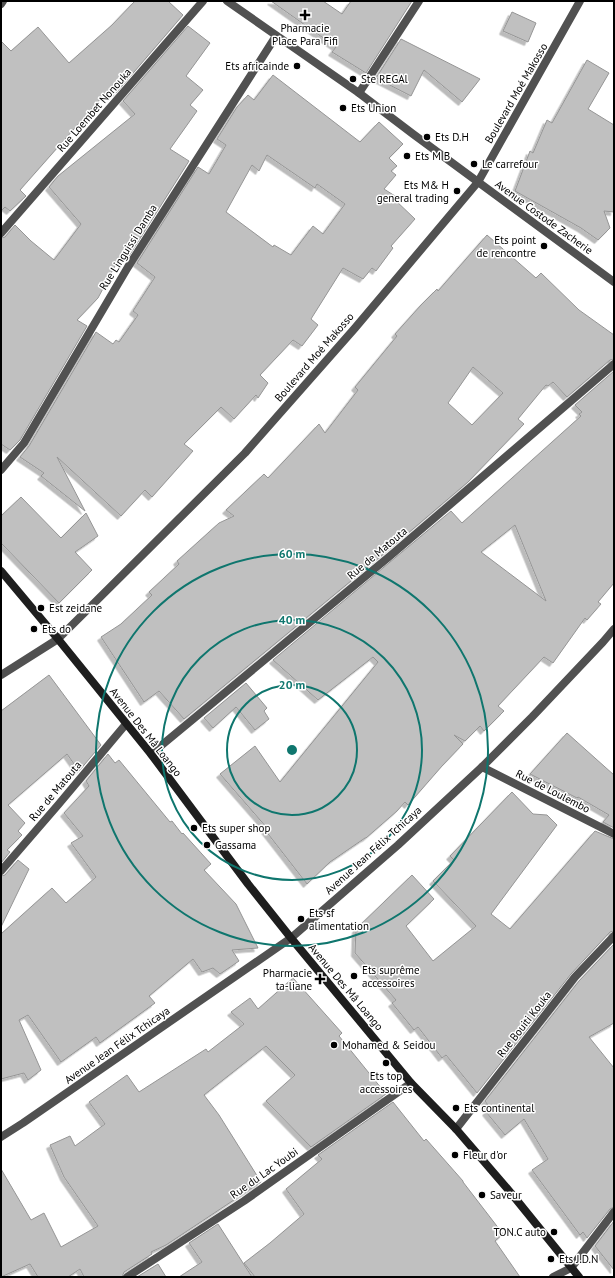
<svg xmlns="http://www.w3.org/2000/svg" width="615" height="1278" font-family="'PT Sans',sans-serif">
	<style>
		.building { fill: #c0c0c0; stroke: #959595; fill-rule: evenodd; filter: url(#shadow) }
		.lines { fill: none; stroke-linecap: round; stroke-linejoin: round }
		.minor { stroke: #515151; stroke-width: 8 }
		.tertiary { stroke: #515151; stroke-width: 8 }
		.secondary { stroke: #1e1e1e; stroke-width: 8 }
		.ring { fill: none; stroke: #0f766e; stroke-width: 2 }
		.poi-dot { fill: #000; stroke: #fff; stroke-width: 1.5 }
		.labels { text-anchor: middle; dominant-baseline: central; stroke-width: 3; stroke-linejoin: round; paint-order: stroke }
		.poi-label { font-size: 11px; fill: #000; stroke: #fff; text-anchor: start }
		.street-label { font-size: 11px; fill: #000; stroke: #fff }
		.centre { fill: #0f766e; stroke: #fff; stroke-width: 2 }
		.ring-label { font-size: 12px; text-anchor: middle; font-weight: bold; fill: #0f766e; stroke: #fff; stroke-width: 3; stroke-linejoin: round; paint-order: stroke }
	</style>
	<defs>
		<filter id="shadow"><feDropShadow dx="-3.5" dy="3.5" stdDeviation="0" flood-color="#0004"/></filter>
	</defs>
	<rect width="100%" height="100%" fill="#fff"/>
	<path class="building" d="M135,1H168L183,15L116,93L111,87L20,190L26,196L10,211L5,207L1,211V41L11,51L38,27L69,63L112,25Z
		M271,1H323L342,14L351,1H412L366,73L332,52L336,47Z
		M512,12L536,23L528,42L503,31Z
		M188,26L210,43L186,76L203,90L190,105L197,111L170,149L189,161L129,256L123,251L98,298L77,320L87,326L20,440L10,450L1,444V238L5,237L15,225L31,241L54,260L81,224L49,187L58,176L135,114L123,101Z
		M401,39L480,79L462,102L424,70L411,96L376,78Z
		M587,60L609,73L588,109L614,125V212L604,211L610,228L598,240L581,228L515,191L530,151L533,153L547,120L552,123Z
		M273,75L360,142L379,122L403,144L389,158L397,166L391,171L396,175L384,189L395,196L393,198L415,219L391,246L393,248L376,271L372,268L363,279L343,268L311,319L318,325L302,346L293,340L260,375L268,383L258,398L256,395L234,419L221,407L184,444L193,451L152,497L145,490L121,516L57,457L85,511L41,476L44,473L20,457L29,446L96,332L113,344L116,340L119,342L138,315L133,311L155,277L137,263L198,167L209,174L226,145L217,139L237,107L248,95L254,100ZM267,155L315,188L317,184L345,204L323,234L313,226L291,255L274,245L273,247L226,212L252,165L259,171Z
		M487,235L536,278L541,273L579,310L614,335V359L610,360L567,397L553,382L548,386L546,385L518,419L524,424L468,482L386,552L184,719L159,691L144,702L101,637L121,624L152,595L149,592L179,564L177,561L219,523L234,516L226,510L264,474L268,478L319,424L325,433L358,390L355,387L397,336L395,334L421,305L437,289L438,291ZM473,367L503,393L472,425L448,403Z
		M614,371V583L598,602L601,604L587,620L585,618L553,663L544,657L498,706L504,711L484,731L480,726L465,741L454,735L463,744L442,766L408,805L405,802L397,811L366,838H365L330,862L307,884L265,830L267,828L220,774L255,746L280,782L378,662L373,657L318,700L273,660L451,511L462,523L581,416L579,414L582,412L575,405ZM515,525L546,601L481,552Z
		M21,497L61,538L86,513L98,536L75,552L92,570L59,603L1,543V516Z
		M49,675L101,745L79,771L67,754L8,805L25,823L18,831L22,835L7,850L10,852L1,863V711Z
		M246,683L267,708L264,711L269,719L255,730L236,707L213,728L204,718Z
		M567,733L614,775V828L603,822L609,815L578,797L577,798L530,774Z
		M108,754L115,763L119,760L170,822L172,821L182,834L183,833L211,864L204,870L236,904L258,948L232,950L239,961L220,974L213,968L202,972L193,959L149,996L155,1003L100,1043L96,1037L61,1062L28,1015L19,1020L41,1070L28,1080L24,1073L1,1079V934L52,888L66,903L96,877L71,843L83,836L64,813L89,786L86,781Z
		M512,792L533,814L547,815L557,825L491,914L510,929L595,831L614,839V931L610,932L571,974L477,1093L446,1055L442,1058L418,1027L414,1030L392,1003L396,1000L355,953L356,929L412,875L434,899L406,926L433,961L476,926L433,881L454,860L450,856Z
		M18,860L29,869L1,927V876L5,875Z
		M614,944V1023L589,1037L614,1068V1207L610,1209L587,1238L583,1232L580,1235L532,1170L548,1159L524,1119L505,1135L486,1112L490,1108L485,1101L579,981Z
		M293,978L342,1033L339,1036L386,1094L311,1147L266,1101L295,1075L266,1046L204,1095L219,1115L261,1182L166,1245L151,1252L152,1254L124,1272L122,1277H84L80,1269L68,1277H38L30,1264L1,1277V1169L31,1220L44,1213L61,1247L98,1226L64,1177L50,1145L70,1136L75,1146L105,1124L89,1102L127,1075L139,1092L206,1049L208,1052L244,1024L231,1012L250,998L258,1009Z
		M393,1102L424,1141L426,1139L463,1181V1182L503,1234L495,1241L520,1277H255L244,1263L270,1243L304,1214L286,1189L322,1159L318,1155Z
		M614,1221V1270L595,1246Z
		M218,1224L252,1277H179L202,1262L189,1243Z
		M158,1264L166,1277H137Z"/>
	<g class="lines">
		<path class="minor" d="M1,4L3,1
			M359,93L419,1
			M1,233L203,1
			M1,470L24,443L128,267L276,36
			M1,675L58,639L245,453L355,328L478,182L580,1
			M151,754L390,556L614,364
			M482,767L614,834
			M1,871L58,805L126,724
			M456,1129L575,977L614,936
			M127,1277L244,1201L411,1083
			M553,1277L571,1268L614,1212"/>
		<path class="tertiary" d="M227,1L359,93L413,134L614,282
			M1,1137L23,1123L291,938L398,845L482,767L532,717L603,642L614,629"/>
		<path class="secondary" d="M1,571L58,639L151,754L248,884L291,938L411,1083L456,1129L511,1193L579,1277"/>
	</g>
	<g class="ring">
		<circle cx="292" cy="750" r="65"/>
		<circle cx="292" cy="750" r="130"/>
		<circle cx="292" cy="750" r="196"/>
	</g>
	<g class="poi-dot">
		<path d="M303 9h4v4h4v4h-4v4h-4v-4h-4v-4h4z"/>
		<circle cx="297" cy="66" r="4"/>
		<circle cx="353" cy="79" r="4"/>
		<circle cx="343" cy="108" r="4"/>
		<circle cx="427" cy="137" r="4"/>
		<circle cx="407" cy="156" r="4"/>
		<circle cx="474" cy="164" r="4"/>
		<circle cx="457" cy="191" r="4"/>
		<circle cx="544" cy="246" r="4"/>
		<circle cx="41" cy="608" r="4"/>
		<circle cx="34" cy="629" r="4"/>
		<circle cx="194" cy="828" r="4"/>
		<circle cx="207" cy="845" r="4"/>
		<circle cx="301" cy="919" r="4"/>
		<circle cx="354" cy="976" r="4"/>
		<path d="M318 973h4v4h4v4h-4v4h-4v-4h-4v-4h4z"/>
		<circle cx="334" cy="1045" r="4"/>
		<circle cx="386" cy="1063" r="4"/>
		<circle cx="456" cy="1108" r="4"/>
		<circle cx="455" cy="1155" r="4"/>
		<circle cx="482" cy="1195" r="4"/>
		<circle cx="554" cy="1232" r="4"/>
		<circle cx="551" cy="1259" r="4"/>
	</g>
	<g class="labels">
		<g class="poi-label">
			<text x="305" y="28" text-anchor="middle">Pharmacie<tspan x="305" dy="13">Place Para Fifi</tspan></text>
			<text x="289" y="66" text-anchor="end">Ets africainde</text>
			<text x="361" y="79">Ste REGAl</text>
			<text x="351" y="108">Ets Union</text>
			<text x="435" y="137">Ets D.H</text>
			<text x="415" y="156">Ets M B</text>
			<text x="482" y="164">Le carrefour</text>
			<text x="449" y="185" text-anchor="end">Ets M&amp; H<tspan x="449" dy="13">general trading</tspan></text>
			<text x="536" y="240" text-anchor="end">Ets point<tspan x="536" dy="13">de rencontre</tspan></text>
			<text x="49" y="608">Est zeidane</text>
			<text x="42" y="629">Ets do</text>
			<text x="202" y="828">Ets super shop</text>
			<text x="215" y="845">Gassama</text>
			<text x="309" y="913">Ets sf<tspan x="309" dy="13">alimentation</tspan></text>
			<text x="362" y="970">Ets suprême<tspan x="362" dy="13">accessoires</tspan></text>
			<text x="312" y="973" text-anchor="end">Pharmacie<tspan x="312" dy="13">ta-liane</tspan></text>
			<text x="342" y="1045">Mohamed &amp; Seidou</text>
			<text x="386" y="1076" text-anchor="middle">Ets top<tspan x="386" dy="13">accessoires</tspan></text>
			<text x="464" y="1108">Ets continental</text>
			<text x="463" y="1155">Fleur d'or</text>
			<text x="490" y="1195">Saveur</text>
			<text x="546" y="1232" text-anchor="end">TON.C auto</text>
			<text x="559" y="1259">Ets J.D.N</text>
		</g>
		<g class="street-label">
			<text transform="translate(516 93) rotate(-60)">Boulevard Moé Makosso</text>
			<text transform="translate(94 110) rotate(-49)">Rue Loembet Nonouka</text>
			<text transform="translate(544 217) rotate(36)">Avenue Costode Zacherie</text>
			<text transform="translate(128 247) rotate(-58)">Rue Linguissi Damba</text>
			<text transform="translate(314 357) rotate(-49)">Boulevard Moé Makosso</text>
			<text transform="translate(377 553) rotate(-40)">Rue de Matouta</text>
			<text transform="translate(146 732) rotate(52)">Avenue Des Mâ Loango</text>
			<text transform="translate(55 791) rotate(-50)">Rue de Matouta</text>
			<text transform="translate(553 791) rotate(27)">Rue de Loulembo</text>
			<text transform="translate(373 850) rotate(-42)">Avenue Jean Félix Tchicaya</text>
			<text transform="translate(346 987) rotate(50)">Avenue Des Mâ Loango</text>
			<text transform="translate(524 1024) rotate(-52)">Rue Bouiti Kouka</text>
			<text transform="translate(117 1045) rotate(-35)">Avenue Jean Félix Tchicaya</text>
			<text transform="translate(264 1173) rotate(-35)">Rue du Lac Youbi</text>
		</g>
	</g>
	<circle cx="292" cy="750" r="6" class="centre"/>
	<g class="ring-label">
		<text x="292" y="558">60 m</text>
		<text x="292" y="624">40 m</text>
		<text x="292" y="689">20 m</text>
	</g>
	<rect width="615" height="1278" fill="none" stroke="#000000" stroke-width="4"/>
</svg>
